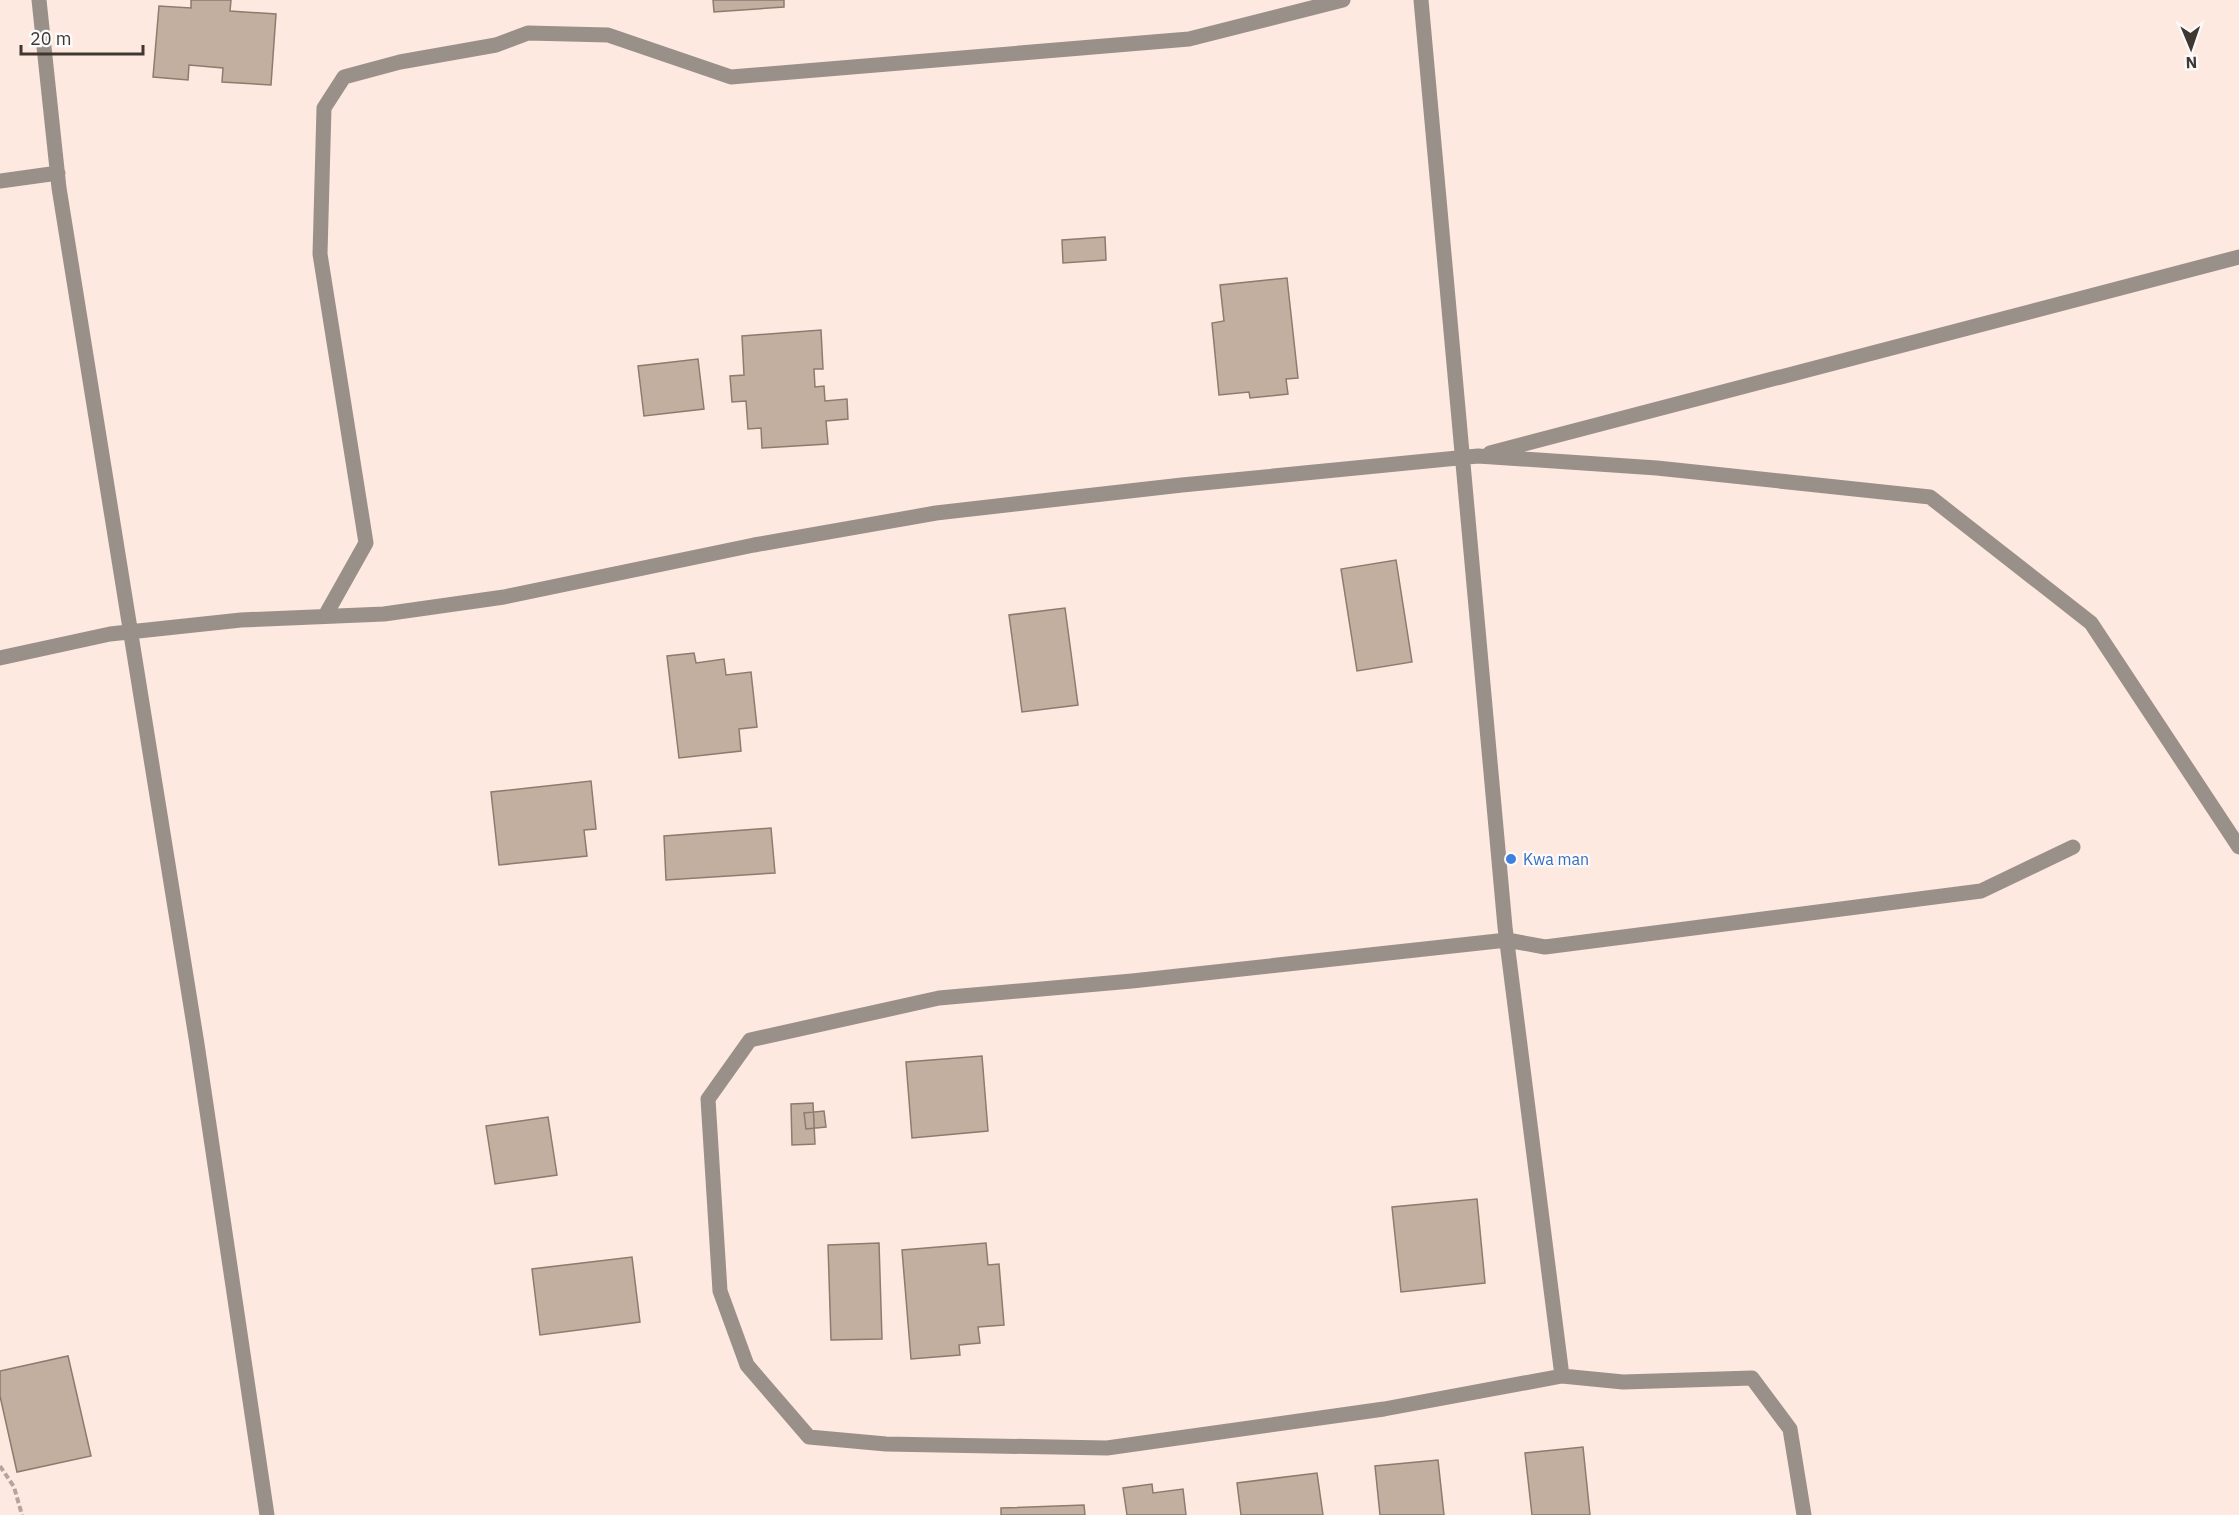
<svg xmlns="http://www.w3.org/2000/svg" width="2239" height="1515" font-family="'IBM Plex Sans',sans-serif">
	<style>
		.building { fill: #c2af9f; stroke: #8e7b6d; stroke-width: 1.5 }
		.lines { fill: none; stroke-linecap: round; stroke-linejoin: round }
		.path { stroke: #b4a49d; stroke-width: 4; stroke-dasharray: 6 3; stroke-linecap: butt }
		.minor { stroke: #999189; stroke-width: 15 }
		.shop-dot { fill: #3f7fe0; stroke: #fbfbfb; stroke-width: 2 }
		.labels { text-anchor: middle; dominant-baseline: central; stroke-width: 4.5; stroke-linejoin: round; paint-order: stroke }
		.shop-label { font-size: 16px; fill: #366cbe; stroke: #fbfbfb; text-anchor: start }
	</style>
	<rect width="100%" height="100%" fill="#fee9e1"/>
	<path class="building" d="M191,0H231L230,11L276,14L271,85L222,82L223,68L189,65L188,80L153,77L159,6L191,8Z
		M713,0H784V7L714,12Z
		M1105,237L1106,260L1063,263L1062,240Z
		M1287,278L1298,378L1286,379L1288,394L1250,398L1249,392L1219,395L1212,323L1224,321L1220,285Z
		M821,330L823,369H814L815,387L824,386L825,401L847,399L848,419L826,421L828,444L762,448L761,428L748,429L746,401L732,402L730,376L744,375L742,336Z
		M698,359L704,409L644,416L638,366Z
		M1396,560L1412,662L1357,671L1341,569Z
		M1065,608L1078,705L1022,712L1009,615Z
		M694,653L696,663L724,659L726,675L751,672L757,727L739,729L741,751L679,758L667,656Z
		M591,781L596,829L584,830L587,856L499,865L491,792Z
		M771,828L775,873L666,880L664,836Z
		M982,1056L988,1131L912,1138L906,1062Z
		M813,1103L815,1144L792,1145L791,1104Z
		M824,1111L826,1127L806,1129L804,1113Z
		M548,1117L557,1175L495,1184L486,1126Z
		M1477,1199L1485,1283L1401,1292L1392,1207Z
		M879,1243L882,1339L831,1340L828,1245Z
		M986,1243L988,1265L999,1264L1004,1325L978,1327L980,1343L959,1345L960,1355L911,1359L902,1250Z
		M632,1257L640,1322L540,1335L532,1269Z
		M68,1356L91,1456L17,1472L0,1396V1371Z
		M1583,1447L1590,1515H1532L1525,1453Z
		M1438,1460L1444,1515H1380L1375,1466Z
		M1317,1473L1323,1515H1241L1237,1483Z
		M1152,1484L1153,1493L1183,1489L1186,1515H1127L1123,1488Z
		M1084,1505L1085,1515H1001V1508Z"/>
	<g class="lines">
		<path class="path" d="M0,1466L14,1487L22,1515"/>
		<path class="minor" d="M39,0L59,188L197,1044L267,1515
			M1421,0L1505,927L1562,1376
			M0,181L58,173
			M1490,453L2239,257
			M325,616L366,543L320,254L324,108L344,77L400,62L496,45L528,33L608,35L731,77L1189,39L1343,0
			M0,658L110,634L241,620L384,614L504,597L754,545L936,513L1182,485L1478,456L1657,468L1930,497L2091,623L2239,847
			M1804,1515L1790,1429L1752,1378L1623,1382L1562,1376L1384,1409L1107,1448L886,1444L809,1437L747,1365L720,1291L708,1099L750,1040L939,998L1132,981L1507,940L1545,947L1981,891L2073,847"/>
	</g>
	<circle class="shop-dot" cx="1511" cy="859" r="6"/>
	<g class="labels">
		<g class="shop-label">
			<text x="1523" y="859">Kwa man</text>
		</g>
	</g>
	<g transform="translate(2191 48) rotate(178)" stroke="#fbfbfb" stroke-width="4.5" paint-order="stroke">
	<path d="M0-4.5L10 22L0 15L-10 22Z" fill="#403632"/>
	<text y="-9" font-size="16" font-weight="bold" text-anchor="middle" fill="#403632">N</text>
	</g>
	<path d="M21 45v9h122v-9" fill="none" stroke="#403632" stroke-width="3"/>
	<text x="30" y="45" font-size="18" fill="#403632" stroke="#fbfbfb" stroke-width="4.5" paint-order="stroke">20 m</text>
</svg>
